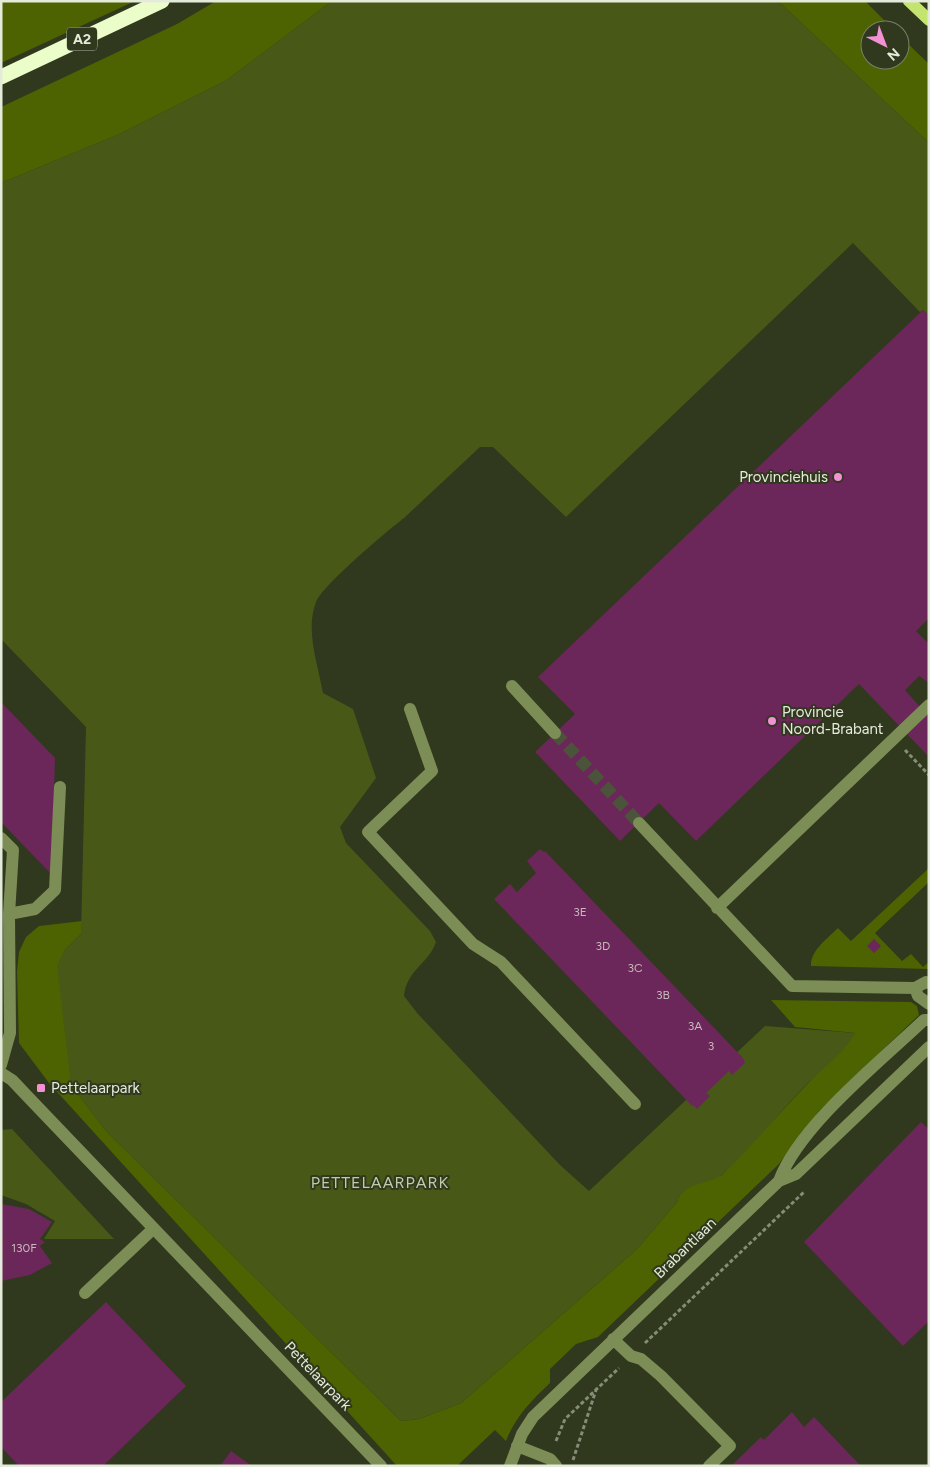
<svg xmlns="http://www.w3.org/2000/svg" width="930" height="1467" font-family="Figtree,sans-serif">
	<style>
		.green { fill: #4d6200 }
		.water { fill: #485917 }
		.building { fill: #6b2759 }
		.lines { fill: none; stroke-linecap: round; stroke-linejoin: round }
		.minor-tunnel { stroke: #4b533a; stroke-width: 12; stroke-dasharray: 12 6; stroke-linecap: butt }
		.path { stroke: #858c77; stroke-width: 3; stroke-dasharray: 4 2.5; stroke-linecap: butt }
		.minor { stroke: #7c8d56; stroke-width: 12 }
		.major { stroke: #c3e46f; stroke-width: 12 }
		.highway { stroke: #ebfdc9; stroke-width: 15 }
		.poi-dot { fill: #f391d5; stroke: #30381d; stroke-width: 2 }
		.labels { text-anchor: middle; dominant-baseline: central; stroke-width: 4; stroke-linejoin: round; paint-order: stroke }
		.number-label { font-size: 12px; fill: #c6baba }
		.shield { fill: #30381d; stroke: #afb5a2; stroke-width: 1 }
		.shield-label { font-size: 14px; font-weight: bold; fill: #e5ebdb }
		.poi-label { font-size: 15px; fill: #e5ebdb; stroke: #30381d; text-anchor: start }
		.street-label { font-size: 15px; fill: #e5ebdb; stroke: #30381d }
		.neighbourhood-label { font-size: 16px; letter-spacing: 1px; fill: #bfcbaa; stroke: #30381d }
	</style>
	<rect width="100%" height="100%" fill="#30381d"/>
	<path class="green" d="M1,1H135L1,63Z
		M216,1H332L227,80L122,133L1,183V107L177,24Z
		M778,1H865L894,30H870V60H900V36L929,64V143Z
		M929,868V882L875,933L902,961L911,954L923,967L929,962V969L811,966C810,951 828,938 838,928L851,941Z
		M82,921L81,934L64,951L71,1085L107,1132L401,1421L419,1419L461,1403L637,1249L677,1202C682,1184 706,1180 722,1175L855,1033L795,1027L771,1000L911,1002L917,1006L919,1015L820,1110L779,1164L598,1337L576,1344L550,1369V1383C531,1401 516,1416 506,1441L495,1430L457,1466H397L49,1083L19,1043L17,972L19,952L26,937L39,926Z"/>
	<path class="water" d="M332,1H778L929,143V316L923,310L920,312L853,243L566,517L493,447H480L404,518C387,531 323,585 316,602C305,630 318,665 323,693L353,709L376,778L340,827L346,843L430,931L436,942C428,965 407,969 404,996L418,1014L560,1165L589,1191L765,1026L855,1033C843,1055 820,1070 803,1088C776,1116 752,1147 724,1173C710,1186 684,1180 677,1202L637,1249L461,1403L419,1419L401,1421L107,1132L71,1085L57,966L64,951L81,934L86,727L1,639V183L122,133L227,80Z
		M12,1129L114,1239H44L55,1221L26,1204L1,1195V1130Z"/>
	<path class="building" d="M923,310L929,316V618L916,631L929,644V683L919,676L905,690L929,717V757L859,684L696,841L659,803L620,841L535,752L575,714L538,677Z
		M1,702L55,758L52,875L1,822Z
		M540,849L544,852L545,851L743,1058L745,1063L732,1075L729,1071L706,1093L710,1096L697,1109L693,1105L692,1106L494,899L510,884L517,892L536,873L527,861Z
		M874,939L881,946L874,953L867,946Z
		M921,1122L929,1129V1321L903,1346L804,1242Z
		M1,1204L29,1209L52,1222L40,1239L45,1242L40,1246L52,1263L30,1275L1,1281Z
		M106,1302L186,1386L103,1466H19L1,1447V1402Z
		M792,1412L804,1427L814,1417L860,1465L731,1466L761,1437L764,1440Z
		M231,1451L252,1466H220Z"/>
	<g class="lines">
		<path class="minor-tunnel" d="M555,733L639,823"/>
		<path class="path" d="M905,750L929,775
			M645,1343L804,1192
			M556,1441L565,1419L619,1368
			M573,1460L596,1390"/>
		<path class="minor" d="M512,686L555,733
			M410,709L432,771L368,832L473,944L501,962L635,1104
			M639,823L792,986L915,988L926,982L929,983
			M1,838L13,850L9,914L10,1033L1,1065
			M717,908L929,705
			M9,914L35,909L55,890L60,787
			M915,988L918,996L929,1004
			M1,1073L12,1080L30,1099L381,1466
			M779,1181C799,1126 881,1061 924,1020H929
			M85,1293L153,1229
			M613,1339L631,1356L641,1359L661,1376L730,1446L709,1466
			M517,1446L550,1459L556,1466
			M510,1466L522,1434L533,1417L779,1181L796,1174L929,1047"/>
		<path class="major" d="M909,1L929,20"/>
		<path class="highway" d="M1,77L162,1"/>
	</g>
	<g class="poi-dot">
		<circle cx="838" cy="477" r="5"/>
		<circle cx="772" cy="721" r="5"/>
		<rect x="36" y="1083" width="10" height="10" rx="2.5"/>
	</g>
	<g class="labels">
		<g class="number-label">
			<text x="580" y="912">3E</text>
			<text x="603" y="946">3D</text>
			<text x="635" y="968">3C</text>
			<text x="663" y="995">3B</text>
			<text x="695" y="1026">3A</text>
			<text x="711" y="1046">3</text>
			<text x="24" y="1248">130F</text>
		</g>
		<rect class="shield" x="67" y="27.5" width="30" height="23" rx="4"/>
		<g class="shield-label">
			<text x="82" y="39">A2</text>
		</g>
		<g class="poi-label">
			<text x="828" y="477" text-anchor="end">Provinciehuis</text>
			<text x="782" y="712">Provincie<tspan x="782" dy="17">Noord-Brabant</tspan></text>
			<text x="51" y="1088">Pettelaarpark</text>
		</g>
		<g class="street-label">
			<text transform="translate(685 1248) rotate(-44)">Brabantlaan</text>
			<text transform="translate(318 1376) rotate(46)">Pettelaarpark</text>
		</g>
		<g class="neighbourhood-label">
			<text x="380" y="1182">PETTELAARPARK</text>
		</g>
	</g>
	<rect width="930" height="1467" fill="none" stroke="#e5ebdb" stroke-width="5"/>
	<g transform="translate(885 45) rotate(138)"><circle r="24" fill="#30381d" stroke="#788069"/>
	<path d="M0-4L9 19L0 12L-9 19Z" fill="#f391d5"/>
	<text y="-8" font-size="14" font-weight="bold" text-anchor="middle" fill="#e5ebdb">N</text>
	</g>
</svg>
